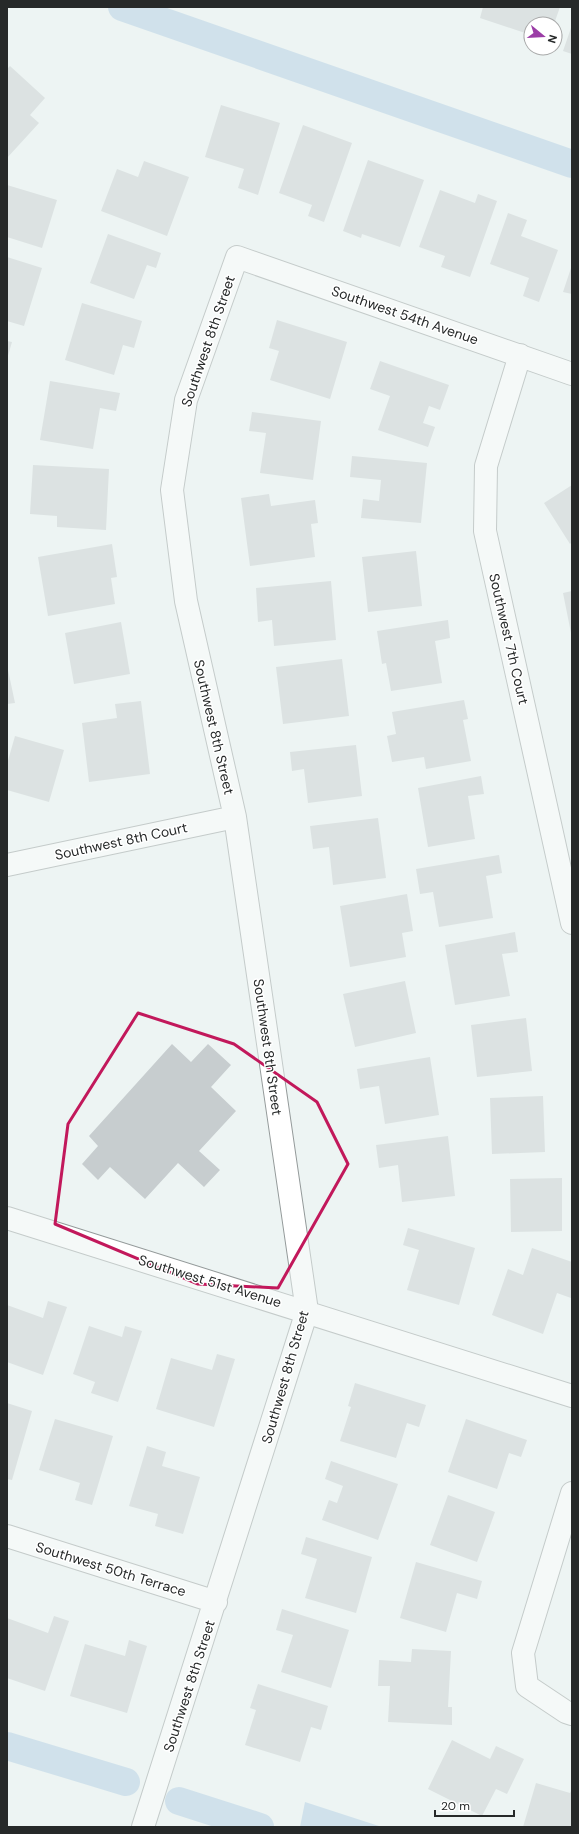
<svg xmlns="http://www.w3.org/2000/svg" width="579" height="1834" font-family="'DM Sans',sans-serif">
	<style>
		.water { fill: #aecbe3 }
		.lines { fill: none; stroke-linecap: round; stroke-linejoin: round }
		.canal { stroke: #aecbe3; stroke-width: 28 }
		.building { fill: #c7cdcf }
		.minor-casing { stroke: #949a9a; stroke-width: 24 }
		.minor { stroke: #fff; stroke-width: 22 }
		.marked { fill: none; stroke: #c2185b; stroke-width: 3; stroke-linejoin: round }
		.labels { text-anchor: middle; stroke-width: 3; stroke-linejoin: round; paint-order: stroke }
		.street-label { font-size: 14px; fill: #262929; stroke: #fff }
	</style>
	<rect width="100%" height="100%" fill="#edf4f3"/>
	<path class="water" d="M 305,1802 L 382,1827 L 300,1827 Z"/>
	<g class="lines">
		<path class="canal" d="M 122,7 L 572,164
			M 7,1746 L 126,1782
			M 179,1801 L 260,1827"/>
	</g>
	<path class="building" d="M 483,7 L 560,7 L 554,24 L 531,24 L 531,35 L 480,18 Z
		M 572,25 L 572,54 L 563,51 Z
		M 10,66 L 45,98 L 30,115 L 39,123 L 7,158 L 7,69 Z
		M 221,105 L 280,123 L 258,195 L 238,188 L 244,169 L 205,157 Z
		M 303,125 L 352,143 L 324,222 L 308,216 L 312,205 L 279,193 Z
		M 368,160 L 424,180 L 400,247 L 362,234 L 361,238 L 343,231 Z
		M 144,161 L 189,177 L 167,236 L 101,211 L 117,169 L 138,177 Z
		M 7,185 L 57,200 L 42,248 L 7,237 Z
		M 440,190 L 475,203 L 478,194 L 497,201 L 470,277 L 441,267 L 445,256 L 419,247 Z
		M 508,213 L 527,220 L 521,236 L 558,250 L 539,302 L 523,296 L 529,278 L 490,264 Z
		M 108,234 L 161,253 L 156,268 L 147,265 L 134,299 L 90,283 Z
		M 7,257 L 42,268 L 24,326 L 7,321 Z
		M 572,265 L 572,294 L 563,292 Z
		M 82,303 L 142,321 L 134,348 L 123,345 L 114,375 L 65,360 Z
		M 277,320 L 347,342 L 330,399 L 270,380 L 279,351 L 269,348 Z
		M 7,341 L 12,342 L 7,359 Z
		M 380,361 L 449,385 L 440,410 L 429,406 L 423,423 L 435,427 L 428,447 L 378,430 L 390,396 L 370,389 Z
		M 50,381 L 120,393 L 116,411 L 100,408 L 93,449 L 40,440 Z
		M 252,412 L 321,421 L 313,480 L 260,473 L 266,433 L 249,431 Z
		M 352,456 L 427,463 L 421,523 L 361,518 L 363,499 L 379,501 L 381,480 L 350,477 Z
		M 33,465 L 109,469 L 106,530 L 57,527 L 57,516 L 30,514 Z
		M 572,485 L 572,542 L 570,544 L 544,503 Z
		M 269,494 L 271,506 L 315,500 L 318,523 L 311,524 L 315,557 L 250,566 L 241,498 Z
		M 112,544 L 117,577 L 111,578 L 115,604 L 48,616 L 38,557 Z
		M 416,551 L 422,606 L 368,612 L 362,557 Z
		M 331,581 L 336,640 L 274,646 L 272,620 L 258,622 L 256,588 Z
		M 572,591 L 572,633 L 571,633 L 563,593 Z
		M 448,620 L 450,638 L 435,641 L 442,683 L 391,691 L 386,663 L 382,664 L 377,631 Z
		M 121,622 L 130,674 L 74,684 L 65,633 Z
		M 342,659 L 349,716 L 283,724 L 276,667 Z
		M 7,665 L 15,703 L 7,704 Z
		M 464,700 L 468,719 L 463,720 L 471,761 L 426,769 L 424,757 L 392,762 L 387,736 L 396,734 L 392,712 Z
		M 141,701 L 150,774 L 89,782 L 82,723 L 117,718 L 115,704 Z
		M 15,736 L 64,750 L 49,802 L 7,790 L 7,764 Z
		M 356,745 L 362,796 L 308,803 L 304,769 L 292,771 L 290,752 Z
		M 481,776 L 484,794 L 468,796 L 475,839 L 428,847 L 418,788 Z
		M 378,818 L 386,878 L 333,885 L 329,847 L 313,849 L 310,826 Z
		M 499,855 L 502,873 L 486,876 L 493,918 L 439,927 L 433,892 L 420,894 L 416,869 Z
		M 407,894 L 413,931 L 402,933 L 406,957 L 350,967 L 340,906 Z
		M 515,932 L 518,952 L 502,954 L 510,996 L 455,1005 L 445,945 Z
		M 405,981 L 416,1033 L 355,1047 L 343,994 Z
		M 526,1018 L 532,1071 L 477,1077 L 471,1025 Z
		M 172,1044 L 191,1062 L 208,1044 L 231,1065 L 211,1087 L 236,1111 L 199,1151 L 220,1170 L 204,1187 L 178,1163 L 145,1199 L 110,1167 L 98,1180 L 82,1164 L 98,1146 L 89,1136 Z
		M 430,1057 L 439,1115 L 385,1124 L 379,1086 L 360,1089 L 357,1069 Z
		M 543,1096 L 545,1152 L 492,1154 L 490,1098 Z
		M 448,1136 L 455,1196 L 402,1202 L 398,1165 L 379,1168 L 376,1145 Z
		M 562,1178 L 562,1231 L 511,1232 L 510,1179 Z
		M 408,1228 L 475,1248 L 459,1305 L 407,1290 L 419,1250 L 403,1245 Z
		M 532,1248 L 572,1262 L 571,1298 L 557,1293 L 543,1334 L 492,1315 L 508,1269 L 523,1275 Z
		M 48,1301 L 67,1307 L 43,1375 L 7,1362 L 7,1305 L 43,1318 Z
		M 89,1326 L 122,1337 L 125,1326 L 142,1331 L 118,1402 L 91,1393 L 95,1382 L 73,1374 Z
		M 217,1354 L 235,1359 L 214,1427 L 156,1409 L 171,1358 L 212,1370 Z
		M 355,1383 L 426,1405 L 419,1427 L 407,1423 L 396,1458 L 340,1441 L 351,1407 L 348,1406 Z
		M 7,1403 L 32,1411 L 12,1480 L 7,1479 Z
		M 55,1419 L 113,1436 L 92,1505 L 75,1500 L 80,1483 L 39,1470 Z
		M 466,1419 L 527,1440 L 521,1457 L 509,1453 L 497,1489 L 448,1472 Z
		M 147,1446 L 166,1452 L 162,1466 L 200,1477 L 183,1534 L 155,1526 L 158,1514 L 129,1506 Z
		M 331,1461 L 398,1484 L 378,1540 L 322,1520 L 329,1500 L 337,1503 L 343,1486 L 325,1479 Z
		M 448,1495 L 495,1512 L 477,1562 L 430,1545 Z
		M 306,1537 L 372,1557 L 356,1613 L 305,1598 L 317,1559 L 301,1554 Z
		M 416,1562 L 482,1581 L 477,1599 L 457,1593 L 446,1632 L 400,1618 Z
		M 282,1609 L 349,1630 L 331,1688 L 281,1672 L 293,1635 L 276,1630 Z
		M 54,1616 L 69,1621 L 45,1691 L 7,1678 L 7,1618 L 48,1633 Z
		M 129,1640 L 147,1646 L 127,1713 L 70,1696 L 85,1644 L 125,1656 Z
		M 412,1649 L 451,1651 L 448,1707 L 452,1707 L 452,1725 L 388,1722 L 390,1686 L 378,1686 L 379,1660 L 411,1662 Z
		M 258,1684 L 328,1706 L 321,1730 L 311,1727 L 300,1762 L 245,1745 L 256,1710 L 250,1708 Z
		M 452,1740 L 490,1759 L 496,1746 L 524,1759 L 507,1794 L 496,1789 L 482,1816 L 428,1789 Z
		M 536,1783 L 570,1793 L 572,1789 L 572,1827 L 523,1827 Z"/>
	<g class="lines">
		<defs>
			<path id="minor" d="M 520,355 L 486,466 L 485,531 L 572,923
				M 7,865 L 235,817
				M 7,1218 L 572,1396
				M 572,1493 L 523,1653 L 527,1686 L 566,1712 L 572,1714
				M 7,1536 L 216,1602
				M 143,1827 L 307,1311 L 235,817 L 186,601 L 172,490 L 186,400 L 237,257 L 572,374"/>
		</defs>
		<use href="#minor" class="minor-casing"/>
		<use href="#minor" class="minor"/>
	</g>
	<path d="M0 0H579V1834H0ZM 138,1013 L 234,1044 L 317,1102 L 348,1164 L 278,1288 L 198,1284 L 55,1224 L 68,1124 Z" fill="#edf4f3" fill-opacity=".55" fill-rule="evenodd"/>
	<path class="marked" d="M 138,1013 L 234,1044 L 317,1102 L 348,1164 L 278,1288 L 198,1284 L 55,1224 L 68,1124 Z"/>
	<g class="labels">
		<g class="street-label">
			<text transform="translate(405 315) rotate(19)" y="5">Southwest 54th Avenue</text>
			<text transform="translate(208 341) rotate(-71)" y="5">Southwest 8th Street</text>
			<text transform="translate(509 639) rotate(77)" y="5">Southwest 7th Court</text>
			<text transform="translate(214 727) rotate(77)" y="5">Southwest 8th Street</text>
			<text transform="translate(121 841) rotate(-12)" y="5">Southwest 8th Court</text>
			<text transform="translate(268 1047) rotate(82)" y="5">Southwest 8th Street</text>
			<text transform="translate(210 1281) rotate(17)" y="5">Southwest 51st Avenue</text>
			<text transform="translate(285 1377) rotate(-74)" y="5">Southwest 8th Street</text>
			<text transform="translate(111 1569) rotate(17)" y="5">Southwest 50th Terrace</text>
			<text transform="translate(189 1686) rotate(-72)" y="5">Southwest 8th Street</text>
		</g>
	</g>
	<rect width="579" height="1834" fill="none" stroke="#262929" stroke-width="16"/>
	<g transform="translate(543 36) rotate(108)"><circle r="19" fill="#ffffff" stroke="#a8a9a9"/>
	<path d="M0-3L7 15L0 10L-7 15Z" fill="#9b3da6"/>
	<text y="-6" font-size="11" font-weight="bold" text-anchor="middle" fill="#262929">N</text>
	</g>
	<path d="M435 1810v6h79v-6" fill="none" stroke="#262929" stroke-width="2"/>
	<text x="441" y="1810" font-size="12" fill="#262929" stroke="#ffffff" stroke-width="3" paint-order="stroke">20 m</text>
</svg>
